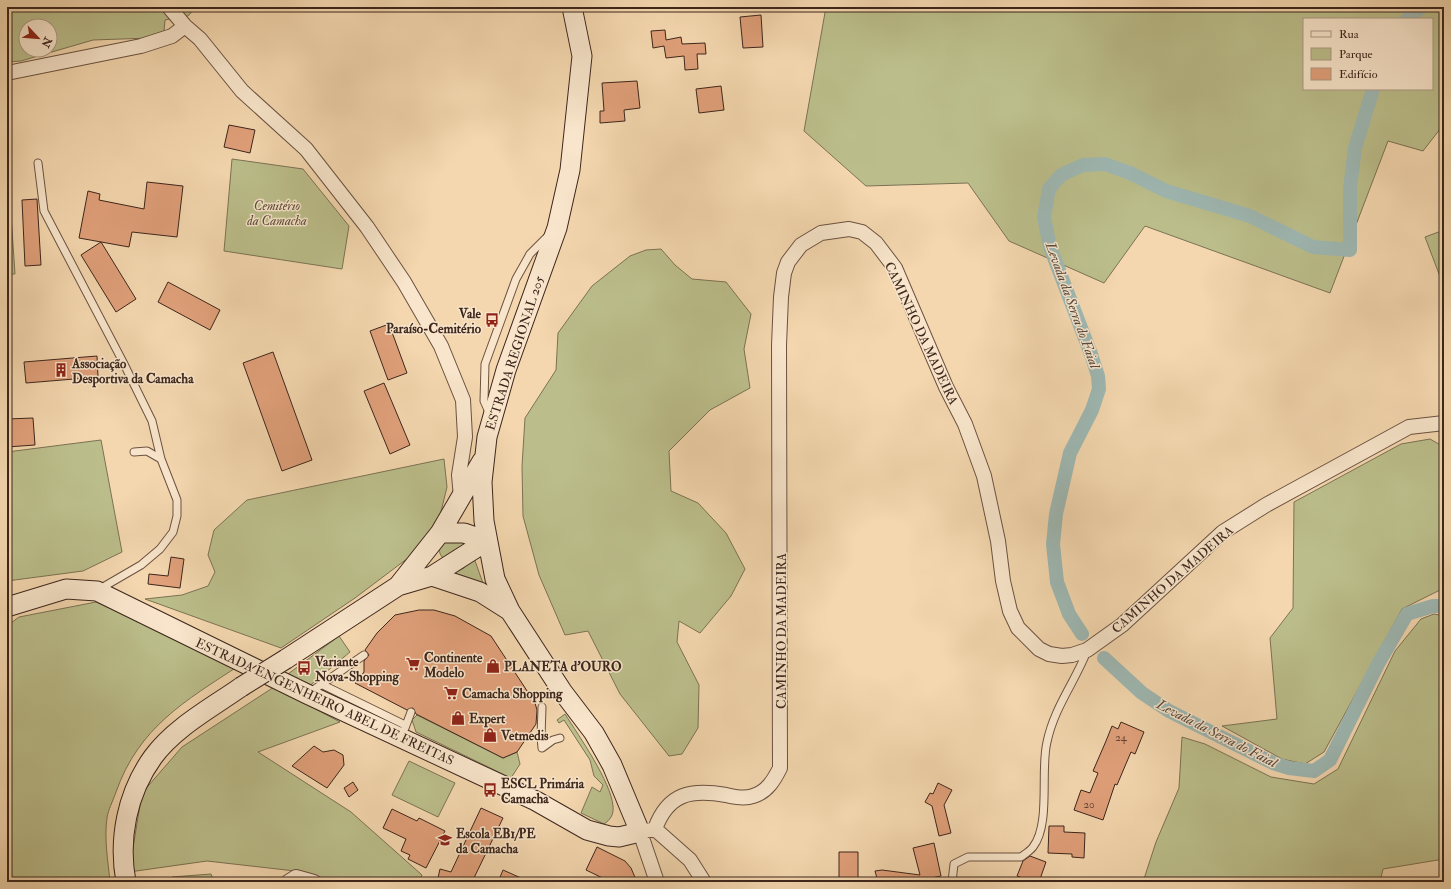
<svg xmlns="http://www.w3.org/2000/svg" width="1451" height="889" font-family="'IM FELL Double Pica',serif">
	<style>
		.green { fill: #bbbe8b; stroke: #7c7254; fill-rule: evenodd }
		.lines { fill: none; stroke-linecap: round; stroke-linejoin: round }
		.canal { stroke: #9eb8b3; stroke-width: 14 }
		.building { fill: #e0a07a; stroke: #3d261c }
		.service-casing { stroke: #6b5241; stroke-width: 9 }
		.minor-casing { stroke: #6b5241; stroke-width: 16 }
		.secondary-casing { stroke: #3d261c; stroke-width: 21 }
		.service { stroke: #f8e5cb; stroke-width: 7 }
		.minor { stroke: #f8e5cb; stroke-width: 14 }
		.secondary { stroke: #f8e5cb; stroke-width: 19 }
		.secondary-bridge-casing { stroke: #3d261c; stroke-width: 21; stroke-linecap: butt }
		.secondary-bridge { stroke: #f8e5cb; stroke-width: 19 }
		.labels { text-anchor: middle; stroke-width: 3; stroke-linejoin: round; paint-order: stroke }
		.number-label { font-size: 11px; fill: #664434 }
		.park-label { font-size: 13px; font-style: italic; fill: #5c4c38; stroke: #f8e5cb }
		.poi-label { font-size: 13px; font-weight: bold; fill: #3d261c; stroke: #f8e5cb; text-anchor: start }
		.street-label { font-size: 13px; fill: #3d261c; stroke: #f8e5cb }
		.water-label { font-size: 14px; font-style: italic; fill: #554a42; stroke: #f8e5cb }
	</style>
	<rect width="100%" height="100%" fill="#f4d7af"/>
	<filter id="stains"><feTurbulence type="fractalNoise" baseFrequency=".005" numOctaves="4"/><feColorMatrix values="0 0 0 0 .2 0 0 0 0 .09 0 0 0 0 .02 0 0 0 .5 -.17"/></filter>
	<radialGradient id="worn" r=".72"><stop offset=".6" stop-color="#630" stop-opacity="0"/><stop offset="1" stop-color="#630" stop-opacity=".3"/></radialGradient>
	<path class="green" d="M 7,7 L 196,7 L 188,16 L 165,20 L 164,31 L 150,38 L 93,40 L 21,61 L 7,62 ZM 26,26 L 50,26 L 50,50 L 26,50 Z
		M 826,7 L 1444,7 L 1444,124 L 1423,151 L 1388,141 L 1330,293 L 1145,226 L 1104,283 L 1009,241 L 968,183 L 866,186 L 804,131 ZM 1304,19 L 1432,19 L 1432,89 L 1304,89 Z
		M 7,156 L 15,274 L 7,274 Z
		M 232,159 L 303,169 L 349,226 L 342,269 L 224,251 Z
		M 1444,230 L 1444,287 L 1425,237 Z
		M 661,249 L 675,265 L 692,279 L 726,282 L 751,314 L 744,349 L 750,388 L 710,410 L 669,451 L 671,491 L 698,503 L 726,533 L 745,569 L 731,596 L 700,633 L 679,621 L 677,642 L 699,685 L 698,728 L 682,754 L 669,756 L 620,694 L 588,631 L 565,635 L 539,575 L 523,516 L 522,466 L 525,418 L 556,370 L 558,333 L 592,286 L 630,256 L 646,250 Z
		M 1430,439 L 1444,447 L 1444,572 L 1442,589 L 1402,609 L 1324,752 L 1305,764 L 1282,759 L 1222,726 L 1277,719 L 1270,638 L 1293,608 L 1294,502 L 1401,444 Z
		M 101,440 L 122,552 L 83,571 L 7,581 L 7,452 Z
		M 444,459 L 447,487 L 438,524 L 420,549 L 355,598 L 281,648 L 145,599 L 182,595 L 208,586 L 215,572 L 208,555 L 214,530 L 247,500 Z
		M 449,540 L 469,541 L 463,549 L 445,559 L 442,557 C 436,549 442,544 449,540 Z
		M 474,558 L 484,586 L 450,575 L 464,568 Z
		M 96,602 L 240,665 C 185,701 139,727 116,792 C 113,801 108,810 107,818 C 104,839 108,861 110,882 L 7,882 L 7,626 L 19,617 Z
		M 1434,614 L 1444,616 L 1444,859 L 1383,869 L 1380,882 L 1143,882 L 1156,842 L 1179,788 L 1182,737 L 1205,744 L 1271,777 L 1314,784 L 1338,769 L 1395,651 L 1421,619 Z
		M 339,636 L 350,652 L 307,688 L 284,677 Z
		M 274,687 L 340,722 L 258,752 L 351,812 L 422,875 L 419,882 L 339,882 L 295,871 L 207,861 L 129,872 L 142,793 L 182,747 Z
		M 565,714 C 579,736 611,782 613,806 C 614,815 610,820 604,824 L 581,813 L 592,787 L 600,792 L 603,785 L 594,776 L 590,760 L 564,720 L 559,723 L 557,720 Z
		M 417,715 L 503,758 L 517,752 L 520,764 L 511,778 L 416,732 L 412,720 Z
		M 409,761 L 455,783 L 438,817 L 392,795 Z
		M 211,874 L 214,882 L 173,882 L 172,877 Z"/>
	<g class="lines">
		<path class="canal" d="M 1407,19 L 1422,7
			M 1082,634 L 1069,614 L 1057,582 L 1053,544 L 1056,514 L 1070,453 L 1092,410 L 1099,389 L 1098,376 L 1091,354 L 1050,247 L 1044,217 L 1049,189 L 1061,175 L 1083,165 L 1105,164 L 1130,173 L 1166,191 L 1250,216 L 1313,247 L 1350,250 L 1350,188 L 1355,148 L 1373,89
			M 1104,658 L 1142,693 L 1169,711 L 1273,763 L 1289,768 L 1314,771 L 1330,760 L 1378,664 L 1407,614 L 1433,606 L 1444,606"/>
	</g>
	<path class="building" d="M 761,15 L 763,47 L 743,48 L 740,17 Z
		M 665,30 L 666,40 L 681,37 L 682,44 L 705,43 L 706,54 L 697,54 L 698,69 L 685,70 L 684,56 L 666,58 L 664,46 L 653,48 L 651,31 Z
		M 637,81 L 640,108 L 624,110 L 625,121 L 600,123 L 600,111 L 604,111 L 602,83 Z
		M 721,86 L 724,110 L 699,113 L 696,89 Z
		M 229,125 L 255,130 L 250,153 L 224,147 Z
		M 147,182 L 183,186 L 177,237 L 132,232 L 129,247 L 79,238 L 88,191 L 100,194 L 99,200 L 144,209 Z
		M 37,199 L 41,265 L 25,266 L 22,200 Z
		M 101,242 L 136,299 L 116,312 L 81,255 Z
		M 168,282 L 220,310 L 210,330 L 158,302 Z
		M 389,324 L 407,373 L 388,380 L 370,331 Z
		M 273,352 L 312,460 L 282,471 L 243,363 Z
		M 97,356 L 98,377 L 26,383 L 24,362 Z
		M 384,383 L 410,445 L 390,454 L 364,391 Z
		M 33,418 L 35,445 L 7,447 L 7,419 Z
		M 171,557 L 184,559 L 180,588 L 148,584 L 149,574 L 168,576 Z
		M 419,610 L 434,610 L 455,616 L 491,636 L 535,703 L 537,710 L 536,724 L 517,752 L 503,758 L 416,714 L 413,708 L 407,710 L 355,683 L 364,672 L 364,661 L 369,655 L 365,650 L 377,633 L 395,615 Z
		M 1121,722 L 1144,732 L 1135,754 L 1131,752 L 1117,785 L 1115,784 L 1103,820 L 1074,810 L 1081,790 L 1090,793 L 1098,773 L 1093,771 L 1106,741 L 1112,726 L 1118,729 Z
		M 314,746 L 323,752 L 334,750 L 343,755 L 344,765 L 327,788 L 292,766 Z
		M 353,782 L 358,790 L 349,797 L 344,788 Z
		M 938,783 L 952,790 L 944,805 L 951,833 L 939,836 L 932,806 L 925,802 L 930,793 L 933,794 Z
		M 481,808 L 503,818 L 472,882 L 437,882 L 440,869 L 451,872 Z
		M 392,809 L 417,821 L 419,818 L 445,831 L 426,868 L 408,859 L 410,855 L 401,851 L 406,839 L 383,828 Z
		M 1049,826 L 1064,826 L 1064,832 L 1085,833 L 1084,858 L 1072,857 L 1072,854 L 1048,853 Z
		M 934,843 L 941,876 L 926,879 L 926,882 L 878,882 L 875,871 L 882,870 L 920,875 L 913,848 Z
		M 597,847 L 625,861 L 631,868 L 637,882 L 611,882 L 586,870 Z
		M 839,852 L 858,852 L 858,878 L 839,878 Z
		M 1030,856 L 1046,862 L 1039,882 L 1033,882 L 1017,876 L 1023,861 Z
		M 503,870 L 530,882 L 498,882 Z"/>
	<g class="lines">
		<defs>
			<path id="service" d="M 38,163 L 44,211 L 123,362 L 152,421 L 161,459 L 177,500 L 177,516 L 173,532 L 160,549 L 141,565 L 98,590
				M 489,412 L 484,401 L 485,364 L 516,279 L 530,254 L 549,235
				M 134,452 L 147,451 L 161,459
				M 321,684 L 405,725
				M 309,693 L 364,655
				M 542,707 L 541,737 L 542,748 L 553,740 L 560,738
				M 405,728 L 411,712
				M 952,882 L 954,864 L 968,857 L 1021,857 C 1025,854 1030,851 1033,847 C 1051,824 1040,770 1047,742 C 1054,708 1075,682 1087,651"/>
			<path id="minor" d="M 169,7 L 185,26 L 200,39 L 242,91 L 306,149 L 367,227 L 404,282 L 441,346 L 463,400 L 465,437 L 459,475 L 461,497
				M 7,73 L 141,46 L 172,36 L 185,26
				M 655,829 C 668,793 691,789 726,795 C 734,797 745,799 753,796 C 767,792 774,780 780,768 L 779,345 L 781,297 L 784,273 L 788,262 L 801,245 L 821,233 L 849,229 L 862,232 L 876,243 L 895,268 L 946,387 L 965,424 L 984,476 L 998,541 L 1003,581 L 1010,611 L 1018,628 L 1039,649 L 1049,654 L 1062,656 L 1072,655 L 1087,650 L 1122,625 L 1223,532 L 1266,505 L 1409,427 L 1444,423
				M 288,882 L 296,877 L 314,882
				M 657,882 L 640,832 L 655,829 L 690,860 L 704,882"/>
			<path id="secondary" d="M 440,533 L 464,533 L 487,541
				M 432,576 L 480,592 L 510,611
				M 398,586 L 440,533 L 482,461
				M 7,607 L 66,589 L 97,591 L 307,694 L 536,801 L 587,830 L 609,836 L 619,837 L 640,832 L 612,765 L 594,733 L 562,691 L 510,611 L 495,579 L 484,521 L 482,482 L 487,437 L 506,370 L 557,228 L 570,170 L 582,56 L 572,7
				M 286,659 L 398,586 L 432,576 L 487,541
				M 126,882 C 118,839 127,793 153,757 C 174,728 211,708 241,687"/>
		</defs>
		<use href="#service" class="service-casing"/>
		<use href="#minor" class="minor-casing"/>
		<use href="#secondary" class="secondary-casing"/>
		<use href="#service" class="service"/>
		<use href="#minor" class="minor"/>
		<use href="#secondary" class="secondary"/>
		<defs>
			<path id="secondary-bridge" d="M 241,687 L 286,659"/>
		</defs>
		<use href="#secondary-bridge" class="secondary-bridge-casing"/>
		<use href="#secondary-bridge" class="secondary-bridge"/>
	</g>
	<defs>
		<symbol id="bus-bare" viewBox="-9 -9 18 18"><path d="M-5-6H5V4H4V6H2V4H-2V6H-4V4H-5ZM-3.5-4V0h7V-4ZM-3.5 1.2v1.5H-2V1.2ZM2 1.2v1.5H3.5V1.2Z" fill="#8f2418" stroke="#f8e5cb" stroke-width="2.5" paint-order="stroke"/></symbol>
		<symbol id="building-bare" viewBox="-9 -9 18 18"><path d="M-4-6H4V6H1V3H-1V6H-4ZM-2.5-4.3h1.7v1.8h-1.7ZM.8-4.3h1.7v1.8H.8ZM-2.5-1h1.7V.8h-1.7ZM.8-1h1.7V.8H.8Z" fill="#8f2418" stroke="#f8e5cb" stroke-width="2.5" paint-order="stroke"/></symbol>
		<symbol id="supermarket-bare" viewBox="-9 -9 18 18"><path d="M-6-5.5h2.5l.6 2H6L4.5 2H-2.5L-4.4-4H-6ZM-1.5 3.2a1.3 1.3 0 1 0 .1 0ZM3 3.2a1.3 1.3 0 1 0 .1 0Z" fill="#8f2418" stroke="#f8e5cb" stroke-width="2.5" paint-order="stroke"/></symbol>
		<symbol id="shop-bare" viewBox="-9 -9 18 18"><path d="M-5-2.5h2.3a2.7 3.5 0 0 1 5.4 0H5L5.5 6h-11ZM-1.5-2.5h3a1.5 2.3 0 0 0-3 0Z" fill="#8f2418" stroke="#f8e5cb" stroke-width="2.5" paint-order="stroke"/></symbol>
		<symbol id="school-bare" viewBox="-9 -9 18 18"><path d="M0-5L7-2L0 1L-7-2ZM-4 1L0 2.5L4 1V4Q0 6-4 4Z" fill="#8f2418" stroke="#f8e5cb" stroke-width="2.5" paint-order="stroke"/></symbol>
	</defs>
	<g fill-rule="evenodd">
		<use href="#bus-bare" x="482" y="310" width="20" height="20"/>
		<use href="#building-bare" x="51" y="360" width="20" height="20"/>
		<use href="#supermarket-bare" x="403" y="654" width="20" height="20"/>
		<use href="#shop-bare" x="483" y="656" width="20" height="20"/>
		<use href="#bus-bare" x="294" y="658" width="20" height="20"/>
		<use href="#supermarket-bare" x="441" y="683" width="20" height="20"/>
		<use href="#shop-bare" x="448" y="708" width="20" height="20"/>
		<use href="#shop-bare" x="480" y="725" width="20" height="20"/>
		<use href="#bus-bare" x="480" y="780" width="20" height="20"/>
		<use href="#school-bare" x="435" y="830" width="20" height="20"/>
	</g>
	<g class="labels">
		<g class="number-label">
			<text x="1121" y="741">24</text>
			<text x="1089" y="808">20</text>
		</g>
		<g class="park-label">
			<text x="277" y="210">Cemitério<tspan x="277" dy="15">da Camacha</tspan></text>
		</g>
		<g class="poi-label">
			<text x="481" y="318" text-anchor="end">Vale<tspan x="481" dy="15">Paraíso-Cemitério</tspan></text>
			<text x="72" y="368">Associação<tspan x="72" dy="15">Desportiva da Camacha</tspan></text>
			<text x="424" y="662">Continente<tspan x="424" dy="15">Modelo</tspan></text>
			<text x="315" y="666">Variante<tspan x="315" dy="15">Nova-Shopping</tspan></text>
			<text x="504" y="671">PLANETA d'OURO</text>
			<text x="462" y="698">Camacha Shopping</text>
			<text x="469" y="723">Expert</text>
			<text x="501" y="740">Vetmedis</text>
			<text x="501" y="788">ESCL Primária<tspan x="501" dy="15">Camacha</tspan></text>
			<text x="456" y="838">Escola EB1/PE<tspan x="456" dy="15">da Camacha</tspan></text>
		</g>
		<g class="street-label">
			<text transform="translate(922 333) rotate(65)" y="5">CAMINHO DA MADEIRA</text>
			<text transform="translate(514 353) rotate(-72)" y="5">ESTRADA REGIONAL 205</text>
			<text transform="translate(1172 579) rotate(-41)" y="5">CAMINHO DA MADEIRA</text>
			<text transform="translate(781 631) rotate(-90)" y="5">CAMINHO DA MADEIRA</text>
			<text transform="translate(325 701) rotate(25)" y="5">ESTRADA ENGENHEIRO ABEL DE FREITAS</text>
		</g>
		<g class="water-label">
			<text transform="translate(1073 305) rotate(70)" y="5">Levada da Serra do Faial</text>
			<text transform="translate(1217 733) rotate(27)" y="5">Levada da Serra do Faial</text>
		</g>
	</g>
	<rect width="1451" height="889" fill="none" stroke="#f4d7af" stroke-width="24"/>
	<rect x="8" y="8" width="1435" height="873" fill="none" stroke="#3d261c" stroke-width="2"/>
	<rect x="12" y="12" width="1427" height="865" fill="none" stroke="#3d261c"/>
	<rect x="1303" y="18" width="130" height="72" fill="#f8e5cb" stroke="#ad9985"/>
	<rect x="1311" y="31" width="20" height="6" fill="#f8e5cb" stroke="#ad9985"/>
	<text x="1339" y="38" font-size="12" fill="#3d261c">Rua</text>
	<rect x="1311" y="48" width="20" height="12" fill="#bbbe8b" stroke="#ad9985"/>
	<text x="1339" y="58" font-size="12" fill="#3d261c">Parque</text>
	<rect x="1311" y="68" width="20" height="12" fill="#e0a07a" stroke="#ad9985"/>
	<text x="1339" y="78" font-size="12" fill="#3d261c">Edifício</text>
	<g transform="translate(38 38) rotate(116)"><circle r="19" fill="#f8e5cb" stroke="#ad9985"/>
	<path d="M0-3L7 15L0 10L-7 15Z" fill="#8f2418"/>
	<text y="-6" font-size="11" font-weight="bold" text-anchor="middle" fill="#3d261c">N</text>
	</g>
	<rect width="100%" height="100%" filter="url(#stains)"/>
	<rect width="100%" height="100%" fill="url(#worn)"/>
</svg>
